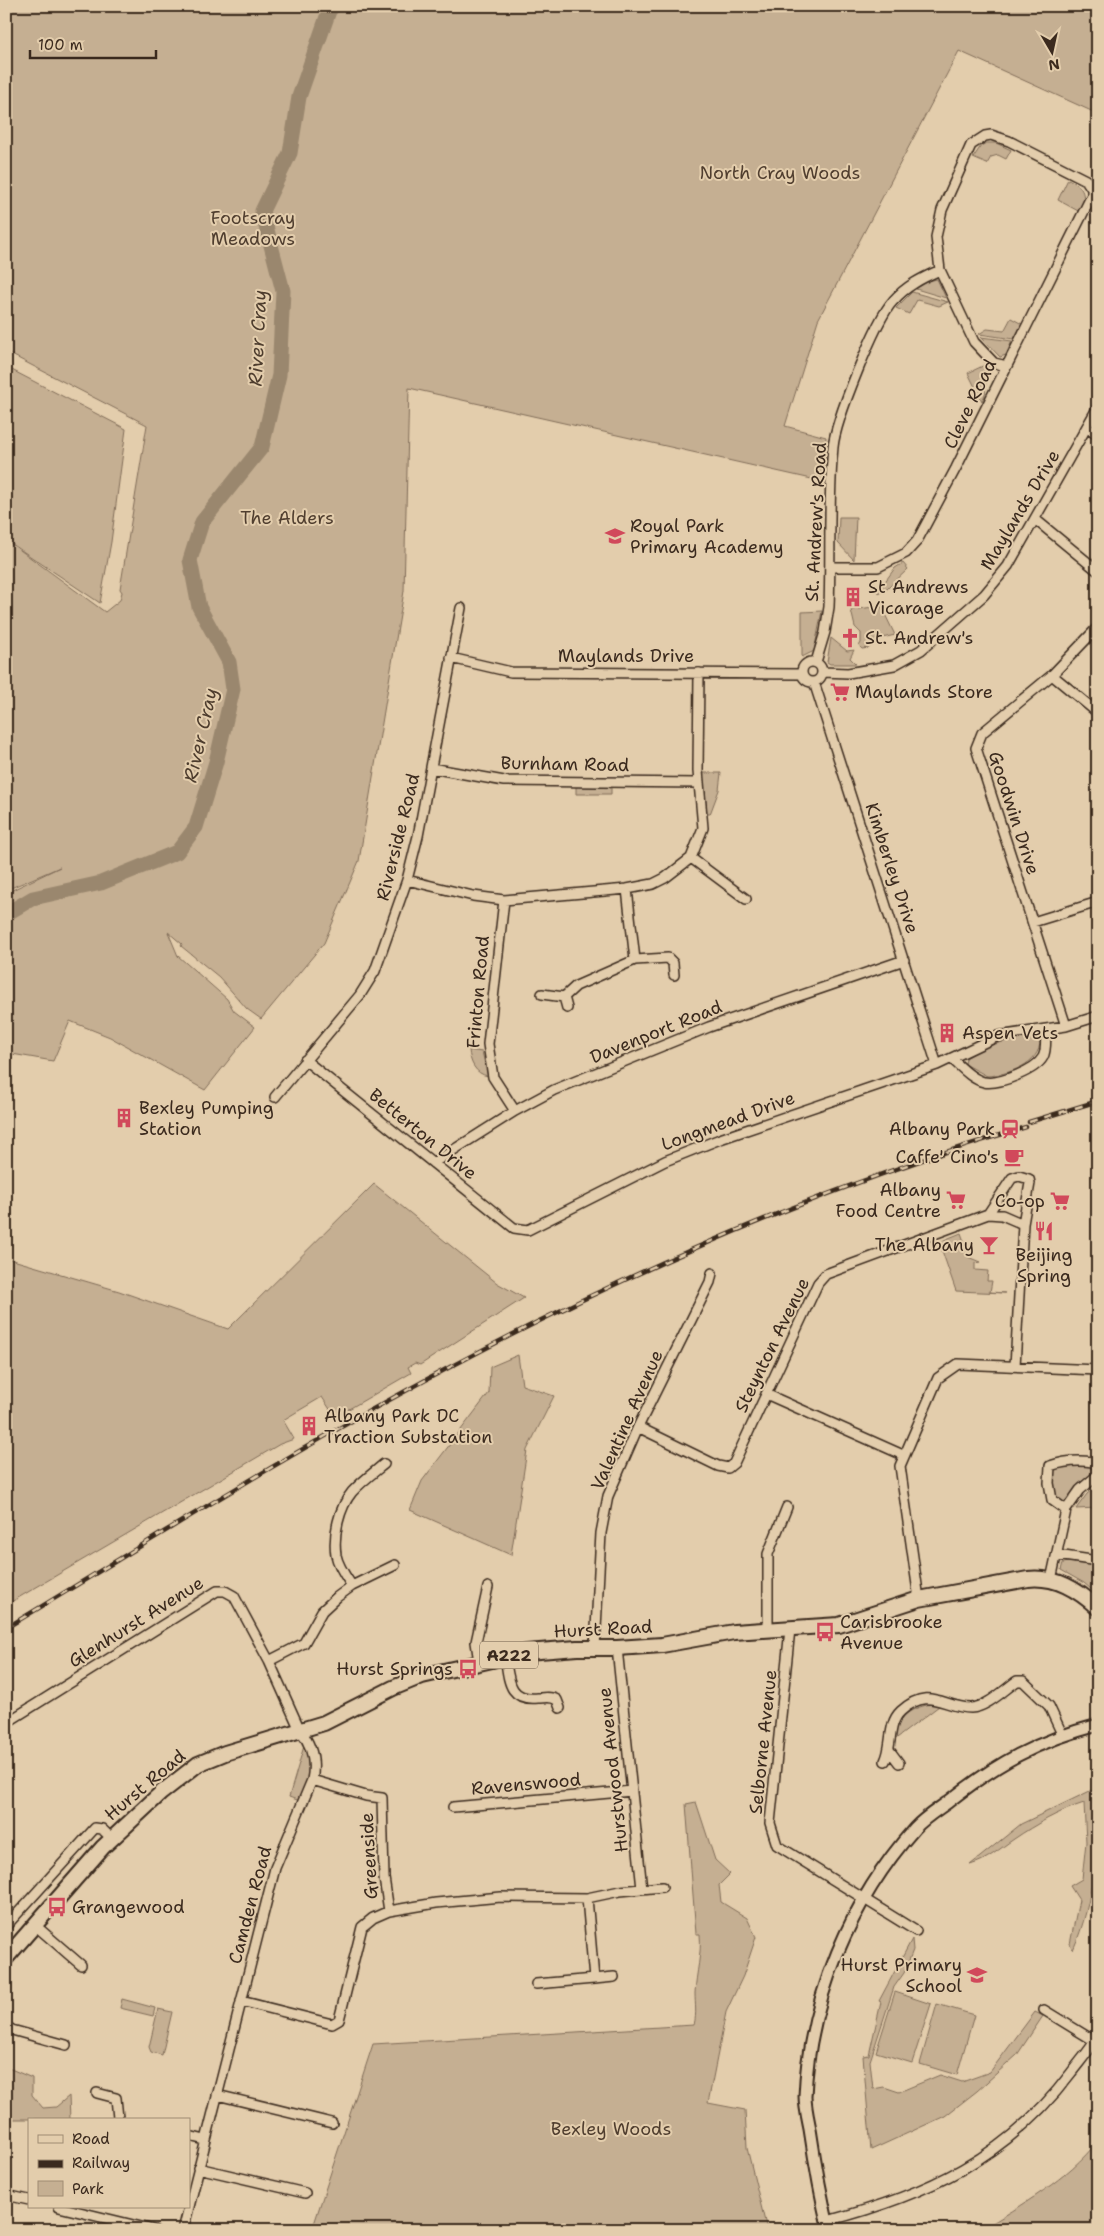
<svg xmlns="http://www.w3.org/2000/svg" width="1104" height="2236" font-family="'Shantell Sans',sans-serif">
	<style>
		.green { fill: #c5af92; stroke: #806c58 }
		.lines { fill: none; stroke-linecap: round; stroke-linejoin: round }
		.river { stroke: #9a876e; stroke-width: 15 }
		.minor-casing { stroke: #3b2a1e; stroke-width: 12 }
		.tertiary-casing { stroke: #3b2a1e; stroke-width: 15 }
		.primary-casing { stroke: #3b2a1e; stroke-width: 18 }
		.minor { stroke: #e3cdac; stroke-width: 9 }
		.tertiary { stroke: #e3cdac; stroke-width: 11 }
		.primary { stroke: #e3cdac; stroke-width: 14 }
		.rail-casing { stroke: #3b2a1e; stroke-width: 4.5 }
		.rail { stroke: #e3cdac; stroke-width: 2.5; stroke-dasharray: 8; stroke-linecap: butt }
		.labels { text-anchor: middle; stroke-width: 4; stroke-linejoin: round; paint-order: stroke }
		.shield { fill: #e3cdac; stroke: #6d5b49; stroke-width: 1 }
		.shield-label { font-size: 16px; font-weight: bold; fill: #3b2a1e }
		.park-label { font-size: 18px; fill: #503e2f; stroke: #e3cdac }
		.street-label { font-size: 18px; fill: #3b2a1e; stroke: #e3cdac }
		.poi-label { font-size: 18px; fill: #3b2a1e; stroke: #e3cdac; text-anchor: start }
		.water-label { font-size: 19px; font-style: italic; fill: #4e3d2e; stroke: #e3cdac }
	</style>
	<rect width="100%" height="100%" fill="#e3cdac"/>
	<filter id="ink" filterUnits="userSpaceOnUse"><feTurbulence type="fractalNoise" baseFrequency=".02" numOctaves="2"/><feDisplacementMap in="SourceGraphic" scale="10" xChannelSelector="R" yChannelSelector="G"/><feConvolveMatrix kernelMatrix="1 2 1 2 8 2 1 2 1" color-interpolation-filters="sRGB"/></filter>
	<g filter="url(#ink)">
		<path class="green" d="M 14,6 L 1098,6 L 1098,114 L 959,51 L 818,320 L 785,426 L 826,437 L 825,482 L 409,388 L 404,591 L 359,861 L 324,943 L 261,1019 L 247,1009 L 219,977 L 181,946 L 182,944 L 168,932 L 178,956 L 227,999 L 234,1011 L 255,1027 L 205,1090 L 110,1037 L 70,1021 L 53,1061 L 6,1053 L 6,893 L 60,867 L 6,890 L 6,367 L 126,429 L 111,542 L 100,603 L 9,542 L 105,612 L 120,600 L 122,592 L 120,589 L 147,425 L 6,352 L 6,33 Z
			M 986,143 L 996,143 L 1011,150 L 1006,159 L 998,155 L 991,157 L 987,164 L 973,158 L 981,146 Z
			M 1068,179 C 1084,187 1087,195 1080,212 L 1058,200 Z
			M 937,279 L 946,298 L 916,289 L 928,281 Z
			M 912,292 L 948,302 L 939,306 L 917,300 L 909,314 L 896,308 Z
			M 1011,318 L 1022,324 L 1014,339 L 979,334 L 987,329 L 1004,331 Z
			M 981,337 L 1012,341 L 1006,355 L 1000,357 Z
			M 987,364 L 985,395 L 982,401 L 968,373 Z
			M 839,517 L 856,517 L 854,560 L 838,543 Z
			M 903,563 L 908,569 L 887,589 L 879,593 L 878,591 L 895,568 Z
			M 881,606 L 895,635 L 874,640 L 869,648 L 862,649 L 859,646 L 861,643 L 861,633 L 855,627 L 851,610 Z
			M 822,611 L 814,651 L 802,657 L 802,612 Z
			M 831,638 L 847,651 L 854,650 L 850,658 L 856,664 L 830,664 L 827,662 Z
			M 703,773 L 721,773 L 719,790 L 710,814 L 707,814 Z
			M 576,786 L 611,786 L 611,794 L 576,794 Z
			M 1026,1036 L 1038,1037 L 1040,1040 C 1041,1064 1007,1075 987,1076 L 965,1064 L 966,1058 L 984,1047 Z
			M 469,1050 L 482,1052 L 488,1076 C 475,1074 470,1062 469,1050 Z
			M 374,1184 L 497,1283 L 524,1298 L 420,1365 L 415,1363 L 408,1367 L 411,1373 L 335,1417 L 322,1397 L 283,1420 L 294,1439 L 280,1444 L 6,1605 L 6,1258 L 119,1291 L 228,1329 Z
			M 961,1233 L 966,1247 L 972,1248 L 968,1257 L 980,1262 L 975,1263 L 975,1270 L 988,1271 L 987,1281 L 992,1281 L 990,1292 L 1005,1293 L 956,1291 L 939,1242 Z
			M 518,1355 L 522,1385 L 554,1396 L 527,1450 L 511,1555 L 410,1510 L 422,1481 L 489,1393 L 490,1367 Z
			M 1072,1464 L 1092,1466 L 1093,1473 L 1078,1484 L 1066,1501 L 1061,1502 L 1056,1500 L 1053,1472 L 1057,1468 Z
			M 1098,1485 L 1098,1508 L 1076,1509 L 1087,1494 Z
			M 1070,1562 L 1098,1566 L 1098,1595 L 1084,1583 L 1061,1570 L 1063,1563 Z
			M 931,1704 L 939,1706 L 893,1741 C 897,1717 908,1709 931,1704 Z
			M 304,1746 C 316,1762 308,1783 300,1801 L 289,1797 Z
			M 1092,1790 C 1100,1842 1094,1902 1073,1950 L 1070,1944 L 1079,1900 L 1070,1886 L 1082,1879 L 1086,1842 L 1084,1803 C 1059,1811 1036,1824 1014,1839 C 999,1849 988,1860 970,1865 L 1021,1824 Z
			M 696,1802 L 715,1860 L 730,1874 L 719,1885 L 721,1902 L 747,1918 L 756,1937 L 743,1976 L 726,2012 L 708,2103 L 745,2110 L 747,2148 L 767,2230 L 312,2230 L 373,2044 L 694,2025 C 697,2013 695,2005 695,1993 C 696,1973 702,1954 700,1934 L 696,1934 L 686,1804 Z
			M 912,1939 L 913,1950 L 904,1973 L 894,1987 L 870,2061 L 873,2089 L 884,2087 L 899,2092 L 940,2075 L 962,2082 L 990,2072 L 1035,2012 L 1043,2016 L 1017,2055 L 977,2091 L 945,2116 L 871,2150 L 863,2056 L 869,2055 L 881,2002 L 879,2001 Z
			M 895,1992 L 931,2004 L 912,2063 L 876,2052 Z
			M 122,1999 L 155,2008 L 153,2016 L 120,2008 Z
			M 937,2004 L 974,2015 L 957,2075 L 920,2064 Z
			M 158,2009 L 172,2012 L 162,2055 L 151,2052 L 149,2047 Z
			M 6,2067 L 32,2078 L 32,2095 L 43,2108 L 56,2107 L 69,2096 L 70,2119 L 13,2119 L 6,2131 Z
			M 1098,2141 L 1098,2230 L 981,2230 C 1022,2205 1068,2179 1098,2141 Z"/>
		<g class="lines">
			<path class="river" d="M 6,914 L 33,898 L 101,883 L 177,852 L 196,827 L 216,762 L 233,689 L 229,662 L 199,607 L 190,560 L 202,522 L 262,447 L 279,375 L 283,291 L 262,211 L 290,153 L 299,97 L 329,11 L 333,6"/>
			<defs>
				<path id="minor" d="M 1087,427 L 1098,436
					M 1036,520 L 1098,571
					M 830,567 L 878,567 L 906,553 L 917,541 L 956,468 L 1092,195 L 1092,189 L 1086,180 L 1009,141 L 991,135 L 985,136 L 971,145 L 942,210 L 936,237 L 940,270 L 974,342 L 994,363 L 1007,366
					M 451,658 L 511,672 L 802,674
					M802 672a10 10 0 1 1 20 0a10 10 0 1 1-20 0Z
					M 816,662 L 825,632 L 829,607 C 831,554 828,500 833,447 C 835,422 876,319 893,301 C 906,286 922,278 940,270
					M 823,672 L 848,673 L 894,665 L 921,650 L 984,595 L 1008,566 L 1098,407
					M 1052,675 L 1098,713
					M 814,682 L 937,1065
					M 431,768 L 504,781 L 699,783
					M 691,858 L 746,899
					M 407,880 L 473,896 L 504,900 L 627,889 L 653,884 L 665,878 L 691,858 L 703,828 L 698,771 L 699,673
					M 504,900 L 488,1044 L 493,1077 L 515,1111
					M 1033,922 L 1098,902
					M 635,960 L 668,958 L 673,963 L 674,975
					M 542,994 L 564,997 L 576,986 L 635,960 L 627,889
					M 564,997 L 567,1008
					M 1066,1026 L 976,748 L 982,733 L 1052,675 L 1098,627
					M 952,1059 C 962,1068 972,1079 984,1082 C 999,1085 1036,1070 1043,1057 C 1047,1050 1045,1038 1046,1030
					M 305,1060 L 514,1228 L 528,1230 L 665,1161 L 720,1139 L 937,1065 L 998,1036 L 1066,1026 L 1098,1016
					M 275,1097 L 360,995 L 375,971 L 407,880 L 418,836 L 461,608
					M 433,1163 L 515,1111 L 554,1090 L 709,1027 L 904,960
					M 988,1214 L 1012,1178 L 1019,1176 L 1029,1179 L 1030,1183 L 1023,1224
					M 766,1394 L 903,1455
					M 638,1427 L 718,1466 L 728,1468 L 734,1463 L 818,1283 L 826,1274 L 988,1214 L 1002,1215 L 1023,1224 L 1015,1366
					M 1066,1510 L 1080,1490 L 1098,1475
					M 1057,1555 L 1098,1561
					M 1051,1580 L 1066,1510 L 1052,1500 L 1049,1483 L 1050,1466 C 1064,1461 1078,1460 1093,1462 L 1098,1467
					M 352,1586 C 346,1577 338,1566 336,1555 C 333,1535 339,1508 352,1492 C 361,1482 373,1473 384,1464
					M 919,1599 L 900,1466 L 938,1378 L 958,1364 L 1098,1370
					M 790,1629 L 770,1823 L 777,1845 L 916,1931
					M 768,1630 L 768,1554 L 787,1507
					M 595,1648 L 601,1533 L 608,1496 L 638,1427 L 710,1282 L 712,1273
					M 617,1648 L 642,1889
					M 505,1656 C 509,1680 508,1701 538,1698 C 545,1698 551,1696 557,1700 L 560,1708
					M 269,1661 L 304,1643 L 322,1611 L 337,1597 L 352,1586 L 395,1565
					M 479,1662 L 476,1642 L 488,1587
					M 6,1723 L 217,1591 L 225,1591 L 234,1596 L 269,1661 L 300,1730 C 312,1745 316,1761 312,1780 L 275,1868 L 189,2207
					M 890,1751 L 899,1763
					M 885,1761 C 893,1745 887,1724 901,1711 C 929,1685 944,1708 971,1708 C 986,1708 1005,1689 1017,1681 L 1023,1681 L 1049,1706 L 1062,1734
					M 312,1780 L 366,1796 L 382,1798 L 384,1878 L 389,1911
					M 453,1807 L 632,1791
					M 6,1926 L 95,1828 L 102,1829 L 111,1838
					M 36,1926 L 81,1965
					M 594,1979 L 614,1977
					M 536,1984 L 594,1979 L 587,1898
					M 241,2001 L 332,2024 L 339,2020 L 362,1927 L 373,1918 L 389,1911 L 436,1903 L 501,1897 L 587,1898 L 620,1891 L 662,1887
					M 1044,2010 L 1098,2043
					M 6,2026 L 12,2030 L 66,2045
					M 97,2093 L 116,2098 L 118,2118
					M 217,2095 L 332,2123
					M 189,2136 L 205,2140
					M 198,2168 L 305,2193
					M 6,2195 L 29,2200
					M 59,2207 L 154,2230
					M 827,2221 C 927,2195 1008,2157 1071,2073 C 1080,2061 1091,2049 1098,2036
					M 183,2230 L 189,2207"/>
				<path id="tertiary" d="M 829,2230 C 821,2197 815,2163 810,2129 C 808,2119 805,2107 805,2096 C 809,1999 851,1900 915,1828 C 924,1818 937,1810 948,1802 C 997,1763 1037,1741 1098,1725"/>
				<path id="primary" d="M 6,1958 L 103,1847 L 161,1793 L 198,1764 L 225,1753 L 324,1723 L 393,1688 L 422,1676 L 527,1652 L 577,1648 L 617,1648 L 662,1645 L 734,1632 L 839,1625 L 919,1599 L 1028,1579 C 1056,1576 1078,1590 1098,1608"/>
			</defs>
			<use href="#minor" class="minor-casing"/>
			<use href="#tertiary" class="tertiary-casing"/>
			<use href="#primary" class="primary-casing"/>
			<use href="#minor" class="minor"/>
			<use href="#tertiary" class="tertiary"/>
			<use href="#primary" class="primary"/>
			<defs>
				<path id="rail" d="M 1029,1122 L 1098,1101
					M 6,1628 C 153,1539 299,1447 450,1367 C 634,1269 826,1186 1026,1127"/>
			</defs>
			<use href="#rail" class="rail-casing"/>
			<use href="#rail" class="rail"/>
		</g>
	</g>
	<defs>
		<symbol id="school-bare" viewBox="-9 -9 18 18"><path d="M0-5L7-2L0 1L-7-2ZM-4 1L0 2.5L4 1V4Q0 6-4 4Z" fill="#d1495b" stroke="#e3cdac" stroke-width="2.5" paint-order="stroke"/></symbol>
		<symbol id="building-bare" viewBox="-9 -9 18 18"><path d="M-4-6H4V6H1V3H-1V6H-4ZM-2.5-4.3h1.7v1.8h-1.7ZM.8-4.3h1.7v1.8H.8ZM-2.5-1h1.7V.8h-1.7ZM.8-1h1.7V.8H.8Z" fill="#d1495b" stroke="#e3cdac" stroke-width="2.5" paint-order="stroke"/></symbol>
		<symbol id="church-bare" viewBox="-9 -9 18 18"><path d="M-1.2-6h2.4v3.5h3.3v2.4h-3.3V6h-2.4V-.1h-3.3v-2.4h3.3Z" fill="#d1495b" stroke="#e3cdac" stroke-width="2.5" paint-order="stroke"/></symbol>
		<symbol id="supermarket-bare" viewBox="-9 -9 18 18"><path d="M-6-5.5h2.5l.6 2H6L4.5 2H-2.5L-4.4-4H-6ZM-1.5 3.2a1.3 1.3 0 1 0 .1 0ZM3 3.2a1.3 1.3 0 1 0 .1 0Z" fill="#d1495b" stroke="#e3cdac" stroke-width="2.5" paint-order="stroke"/></symbol>
		<symbol id="station-bare" viewBox="-9 -9 18 18"><path d="M-3-6H3Q5-6 5-4V2Q5 4 3 4L4.5 6H3L1.5 4h-3L-3 6H-4.5L-3 4Q-5 4-5 2V-4Q-5-6-3-6ZM-3.5-4v3h7v-3ZM-3.5 1v1.5H-2V1ZM2 1v1.5H3.5V1Z" fill="#d1495b" stroke="#e3cdac" stroke-width="2.5" paint-order="stroke"/></symbol>
		<symbol id="cafe-bare" viewBox="-9 -9 18 18"><path d="M-5.5-4.5H6V0H3Q3 3.5 0 3.5H-2.5Q-5.5 3.5-5.5 0ZM3-3.2v2h1.7v-2ZM-6 4.5H4V6H-6Z" fill="#d1495b" stroke="#e3cdac" stroke-width="2.5" paint-order="stroke"/></symbol>
		<symbol id="restaurant-bare" viewBox="-9 -9 18 18"><path d="M-5-6h1v4h1v-4h1v4h1v-4h1v5L-1.5 .5V6h-2V.5L-5-1ZM5-6V6H3V1.5H1.5Q1.5-4 5-6Z" fill="#d1495b" stroke="#e3cdac" stroke-width="2.5" paint-order="stroke"/></symbol>
		<symbol id="bar-bare" viewBox="-9 -9 18 18"><path d="M-6-5H6L.8 .8V4.5H3.5V6h-7V4.5H-.8V.8Z" fill="#d1495b" stroke="#e3cdac" stroke-width="2.5" paint-order="stroke"/></symbol>
		<symbol id="bus-bare" viewBox="-9 -9 18 18"><path d="M-5-6H5V4H4V6H2V4H-2V6H-4V4H-5ZM-3.5-4V0h7V-4ZM-3.5 1.2v1.5H-2V1.2ZM2 1.2v1.5H3.5V1.2Z" fill="#d1495b" stroke="#e3cdac" stroke-width="2.5" paint-order="stroke"/></symbol>
	</defs>
	<g fill-rule="evenodd">
		<use href="#school-bare" x="601" y="522" width="28" height="28"/>
		<use href="#building-bare" x="839" y="583" width="28" height="28"/>
		<use href="#church-bare" x="836" y="624" width="28" height="28"/>
		<use href="#supermarket-bare" x="826" y="678" width="28" height="28"/>
		<use href="#building-bare" x="933" y="1019" width="28" height="28"/>
		<use href="#building-bare" x="110" y="1104" width="28" height="28"/>
		<use href="#station-bare" x="996" y="1115" width="28" height="28"/>
		<use href="#cafe-bare" x="1000" y="1143" width="28" height="28"/>
		<use href="#supermarket-bare" x="942" y="1186" width="28" height="28"/>
		<use href="#supermarket-bare" x="1046" y="1187" width="28" height="28"/>
		<use href="#restaurant-bare" x="1030" y="1217" width="28" height="28"/>
		<use href="#bar-bare" x="975" y="1231" width="28" height="28"/>
		<use href="#building-bare" x="295" y="1412" width="28" height="28"/>
		<use href="#bus-bare" x="811" y="1618" width="28" height="28"/>
		<use href="#bus-bare" x="454" y="1655" width="28" height="28"/>
		<use href="#bus-bare" x="43" y="1893" width="28" height="28"/>
		<use href="#school-bare" x="963" y="1961" width="28" height="28"/>
	</g>
	<g class="labels">
		<rect class="shield" x="480" y="1641.5" width="58" height="27" rx="4"/>
		<g class="shield-label">
			<text x="509" y="1661">A222</text>
		</g>
		<g class="park-label">
			<text x="780" y="179">North Cray Woods</text>
			<text x="253" y="224">Footscray<tspan x="253" dy="21">Meadows</tspan></text>
			<text x="287" y="524">The Alders</text>
			<text x="611" y="2135">Bexley Woods</text>
		</g>
		<g class="street-label">
			<text transform="translate(970 404) rotate(-64)" y="6">Cleve Road</text>
			<text transform="translate(1020 510) rotate(-59)" y="6">Maylands Drive</text>
			<text transform="translate(816 522) rotate(-87)" y="6">St. Andrew's Road</text>
			<text x="626" y="662">Maylands Drive</text>
			<text transform="translate(565 764) rotate(1)" y="6">Burnham Road</text>
			<text transform="translate(1014 813) rotate(72)" y="6">Goodwin Drive</text>
			<text transform="translate(398 837) rotate(-76)" y="6">Riverside Road</text>
			<text transform="translate(892 868) rotate(72)" y="6">Kimberley Drive</text>
			<text transform="translate(478 992) rotate(-85)" y="6">Frinton Road</text>
			<text transform="translate(656 1032) rotate(-22)" y="6">Davenport Road</text>
			<text transform="translate(728 1121) rotate(-20)" y="6">Longmead Drive</text>
			<text transform="translate(423 1134) rotate(39)" y="6">Betterton Drive</text>
			<text transform="translate(772 1345) rotate(-64)" y="6">Steynton Avenue</text>
			<text transform="translate(627 1420) rotate(-66)" y="6">Valentine Avenue</text>
			<text transform="translate(136 1622) rotate(-32)" y="6">Glenhurst Avenue</text>
			<text transform="translate(603 1629) rotate(-3)" y="6">Hurst Road</text>
			<text transform="translate(763 1742) rotate(-84)" y="6">Selborne Avenue</text>
			<text transform="translate(613 1770) rotate(-96)" y="6">Hurstwood Avenue</text>
			<text transform="translate(526 1784) rotate(-5)" y="6">Ravenswood</text>
			<text transform="translate(145 1785) rotate(-40)" y="6">Hurst Road</text>
			<text transform="translate(369 1856) rotate(-93)" y="6">Greenside</text>
			<text transform="translate(250 1905) rotate(-75)" y="6">Camden Road</text>
		</g>
		<g class="poi-label">
			<text x="630" y="532">Royal Park<tspan x="630" dy="21">Primary Academy</tspan></text>
			<text x="868" y="593">St Andrews<tspan x="868" dy="21">Vicarage</tspan></text>
			<text x="865" y="644">St. Andrew's</text>
			<text x="855" y="698">Maylands Store</text>
			<text x="962" y="1039">Aspen Vets</text>
			<text x="139" y="1114">Bexley Pumping<tspan x="139" dy="21">Station</tspan></text>
			<text x="995" y="1135" text-anchor="end">Albany Park</text>
			<text x="999" y="1163" text-anchor="end">Caffe' Cino's</text>
			<text x="941" y="1196" text-anchor="end">Albany<tspan x="941" dy="21">Food Centre</tspan></text>
			<text x="1045" y="1207" text-anchor="end">Co-op</text>
			<text x="974" y="1251" text-anchor="end">The Albany</text>
			<text x="1044" y="1261" text-anchor="middle">Beijing<tspan x="1044" dy="21">Spring</tspan></text>
			<text x="324" y="1422">Albany Park DC<tspan x="324" dy="21">Traction Substation</tspan></text>
			<text x="840" y="1628">Carisbrooke<tspan x="840" dy="21">Avenue</tspan></text>
			<text x="453" y="1675" text-anchor="end">Hurst Springs</text>
			<text x="72" y="1913">Grangewood</text>
			<text x="962" y="1971" text-anchor="end">Hurst Primary<tspan x="962" dy="21">School</tspan></text>
		</g>
		<g class="water-label">
			<text transform="translate(257 338) rotate(-87)" y="7">River Cray</text>
			<text transform="translate(200 735) rotate(-77)" y="7">River Cray</text>
		</g>
	</g>
	<rect width="1104" height="2236" fill="none" stroke="#e3cdac" stroke-width="25"/>
	<rect x="12" y="12" width="1079" height="2211" fill="none" stroke="#3b2a1e" stroke-width="2" filter="url(#ink)"/>
	<rect x="28" y="2118" width="162" height="90" fill="#e3cdac" stroke="#a08c73"/>
	<rect x="38" y="2135" width="25" height="8" fill="#e3cdac" stroke="#a08c73"/>
	<text x="72" y="2144" font-size="15" fill="#3b2a1e">Road</text>
	<rect x="38" y="2160" width="25" height="8" fill="#3b2a1e" stroke="#a08c73"/>
	<text x="72" y="2168" font-size="15" fill="#3b2a1e">Railway</text>
	<rect x="38" y="2181" width="25" height="15" fill="#c5af92" stroke="#a08c73"/>
	<text x="72" y="2194" font-size="15" fill="#3b2a1e">Park</text>
	<g transform="translate(1052 52) rotate(171)" stroke="#e3cdac" stroke-width="4" paint-order="stroke">
	<path d="M0-4L9 19L0 12L-9 19Z" fill="#3b2a1e"/>
	<text y="-8" font-size="14" font-weight="bold" text-anchor="middle" fill="#3b2a1e">N</text>
	</g>
	<path d="M30 50v8h126v-8" fill="none" stroke="#3b2a1e" stroke-width="2.5"/>
	<text x="38" y="50" font-size="15" fill="#3b2a1e" stroke="#e3cdac" stroke-width="4" paint-order="stroke">100 m</text>
</svg>
